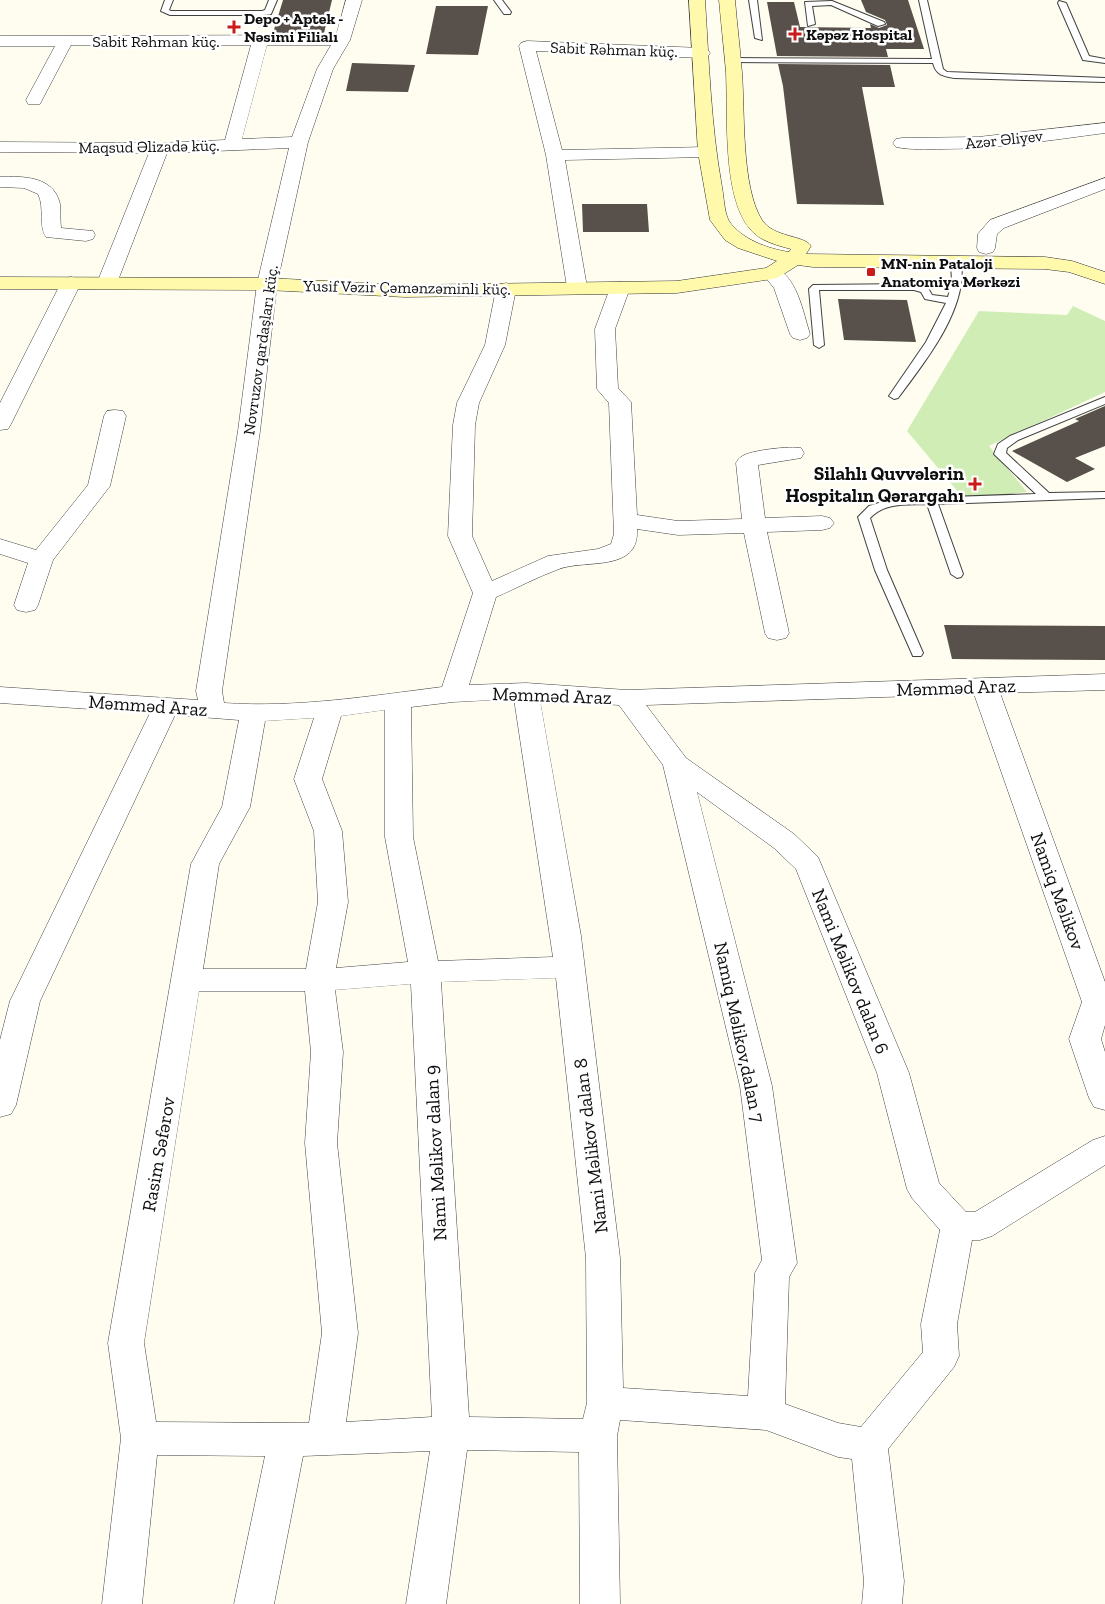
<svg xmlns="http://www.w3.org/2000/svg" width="1105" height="1604" font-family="'Zilla Slab',serif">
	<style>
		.green { fill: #cfedb5 }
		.building { fill: #58504a }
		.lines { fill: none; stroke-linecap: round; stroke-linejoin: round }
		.service-casing { stroke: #414141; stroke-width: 2 }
		.minor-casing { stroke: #414141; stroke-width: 1 }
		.secondary-casing { stroke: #303030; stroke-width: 1 }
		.service { fill: #fff; fill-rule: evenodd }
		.minor { fill: #fff; fill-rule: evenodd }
		.secondary { fill: #fffaab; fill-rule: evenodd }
		.poi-dot { fill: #ca1b1a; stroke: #fff; stroke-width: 2 }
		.labels { text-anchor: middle; stroke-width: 5; stroke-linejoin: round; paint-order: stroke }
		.far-poi-label { font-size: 16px; font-weight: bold; fill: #0e0e0e; stroke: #fff; text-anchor: start }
		.far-street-label { font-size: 16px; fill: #0e0e0e; stroke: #fff }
		.poi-label { font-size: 19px; font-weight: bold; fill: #0e0e0e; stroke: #fff; text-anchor: end }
		.street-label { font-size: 19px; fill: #0e0e0e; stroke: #fff }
	</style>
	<rect width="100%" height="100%" fill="#fffdf0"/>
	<path class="green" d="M 1073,306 L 1105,321 L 1105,392 L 989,446 L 1027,492 L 964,499 L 907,431 L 979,311 L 1067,315 Z"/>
	<path class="building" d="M 283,0 L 332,0 L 324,33 L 273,33 Z
		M 861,0 L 908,0 L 924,49 L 886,49 L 888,57 L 777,56 L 767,2 L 794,2 L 800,27 L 871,28 L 870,24 L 879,28 L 887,25 L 885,20 L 866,12 Z
		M 436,6 L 488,6 L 478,55 L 426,54 Z
		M 352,63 L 415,65 L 408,92 L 346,91 Z
		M 778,64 L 890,65 L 895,87 L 862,87 L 884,205 L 797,204 L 783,86 Z
		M 582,204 L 647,204 L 649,232 L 583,232 Z
		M 838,299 L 907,300 L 916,342 L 844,340 Z
		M 1105,406 L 1105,446 L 1075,458 L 1095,469 L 1067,482 L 1012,451 L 1079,421 L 1075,419 Z
		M 944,625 L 1105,626 L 1105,660 L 952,659 Z"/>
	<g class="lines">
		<defs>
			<path id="service" d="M 165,0 L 173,0 L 169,10 L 171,11 L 262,11 L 265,10 L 269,0 L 277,0 L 271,14 L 262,15 L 170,15 L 161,11 Z
				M 494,0 L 502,0 L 511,12 L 510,14 L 504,14 Z
				M 749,0 L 757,0 L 762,40 L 755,38 Z
				M 919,0 L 927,0 L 943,69 L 947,72 L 1105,78 L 1105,82 L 954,78 C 943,76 936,75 933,63 L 732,62 L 728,60 L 732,58 L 932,59 Z
				M 832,1 L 884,22 L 885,24 L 878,26 L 831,5 L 812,6 L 815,24 L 808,26 L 805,2 Z
				M 1059,1 L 1066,3 L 1089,56 L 1105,59 L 1105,63 L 1083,60 L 1058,3 Z
				M 956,260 L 961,263 C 968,309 924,363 898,398 L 894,399 L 889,396 L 926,342 L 946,303 L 925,299 L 921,292 L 914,290 L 819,290 L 824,345 L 819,348 L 814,345 L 809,289 L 813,285 L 914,284 L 928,288 L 932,295 L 948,297 L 952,281 L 951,263 Z
				M 1105,397 L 1105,404 L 1018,440 L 1007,448 L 1006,453 L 1049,493 L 1105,492 L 1105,498 L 938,504 L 963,574 L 961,577 L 957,578 L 951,574 L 927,504 C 907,505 885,502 870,518 L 887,570 L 923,653 L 921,656 L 913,656 L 875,570 L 858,517 L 869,506 L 892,499 L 1036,494 L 996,456 L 994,454 L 998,444 L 1010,436 Z"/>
			<path id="minor" d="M 346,0 L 362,0 L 350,40 L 333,69 L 308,142 L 277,284 L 260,431 L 222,691 L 224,703 C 297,708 370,696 442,687 L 473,593 L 448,536 L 453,425 L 457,403 L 485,345 L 496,289 L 499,285 L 506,283 L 513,285 L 516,289 L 505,345 L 479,403 L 475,425 L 472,536 L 492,581 L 548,556 L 598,549 L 611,544 L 614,534 L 609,403 L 597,389 L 595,329 L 610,288 L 613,284 L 620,282 L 627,284 L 630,288 L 615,329 L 618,388 L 631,402 L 637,515 L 678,521 L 742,519 L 736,463 C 737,461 739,458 741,457 C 749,450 791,446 801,448 L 804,453 L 801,458 L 758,465 L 765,518 L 822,516 L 830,518 L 834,523 L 830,528 L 822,530 L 767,532 L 789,633 L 786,638 L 777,640 L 768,638 L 765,633 L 744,533 L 678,535 L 637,529 C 640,573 585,559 559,569 C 537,577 517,588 496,597 L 469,685 L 526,683 L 627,690 L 1105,674 L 1105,690 L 1000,693 L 1105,982 L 1105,1025 L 1101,1039 L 1105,1052 L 1105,1110 L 1094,1107 L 1089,1098 L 1069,1039 L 1082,1002 L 974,694 L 646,705 L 686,758 L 794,834 L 818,857 L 909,1073 L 939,1183 L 966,1212 L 975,1212 L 1093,1140 L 1105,1136 L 1105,1165 L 992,1236 L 980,1240 L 972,1240 L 957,1324 L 959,1356 L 954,1367 L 888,1449 L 904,1581 L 902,1604 L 862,1604 L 864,1581 L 852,1459 L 838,1457 L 766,1430 L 620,1420 L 617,1436 L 620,1604 L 580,1604 L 579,1452 L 467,1450 L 446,1604 L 406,1604 L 430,1451 L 303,1456 L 274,1604 L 234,1604 L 265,1456 L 157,1455 L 142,1604 L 102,1604 L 121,1438 L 108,1343 L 191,864 L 222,807 L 239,720 L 175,715 L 40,1001 L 16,1105 L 11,1114 L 0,1117 L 0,1040 L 10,1001 L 150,713 L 0,703 L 0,687 L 198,700 L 196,691 L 238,431 L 257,284 L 289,148 L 167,153 L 117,283 L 114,287 L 107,289 L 100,287 L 97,283 L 149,153 L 0,152 L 0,142 L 160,143 L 225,140 L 251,45 L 71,45 L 42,100 L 40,104 L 28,104 L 26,100 L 55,46 L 0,46 L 0,36 L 336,35 ZM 267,45 L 331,45 L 317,69 L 292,137 L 242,139 ZM 514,699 L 553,957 L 438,961 L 413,837 L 411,707 L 453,702 ZM 540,700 L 619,705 L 663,765 L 740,1086 L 762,1260 L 755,1273 L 748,1396 L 623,1388 L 620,1258 L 581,936 ZM 385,710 L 385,837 L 408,962 L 336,968 L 348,902 L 342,831 L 322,779 L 341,716 ZM 314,718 L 294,779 L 314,831 L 318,902 L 306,969 L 203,969 L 219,864 L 250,807 L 265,721 ZM 697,792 L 774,848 L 796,869 L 877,1073 L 907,1189 L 912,1198 L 940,1230 L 921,1324 L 923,1352 L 861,1427 L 838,1423 L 785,1404 L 789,1277 L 797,1263 L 772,1086 ZM 556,978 L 586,1258 L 587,1403 L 583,1419 L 469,1417 L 441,982 ZM 411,984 L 432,1417 L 346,1422 L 358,1333 L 337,1143 L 343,1052 L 335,990 ZM 199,991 L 305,991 L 311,1052 L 305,1143 L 322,1333 L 309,1423 L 156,1422 L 144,1343 Z
				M 527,41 L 702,48 L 708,50 L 710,53 L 708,56 L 702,58 L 536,51 L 562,150 L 707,147 L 713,148 L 716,152 L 713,156 L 707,157 L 565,160 L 587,287 L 584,291 L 577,293 L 570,291 L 567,287 L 546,155 L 519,46 L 521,43 Z
				M 1105,123 L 1105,133 C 1051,140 996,149 942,149 C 927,149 910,150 896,147 L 893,143 L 896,139 L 902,138 L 978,137 Z
				M 0,177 C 23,176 54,176 60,204 C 61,212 60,220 61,228 L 93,231 L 95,235 L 93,239 L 86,241 L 46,237 C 38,225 45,208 38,194 L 24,188 L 0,187 Z
				M 1105,178 L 1105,189 L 1004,228 L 997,234 L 995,248 L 993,252 L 986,254 L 979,252 L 977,248 L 978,234 L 990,220 Z
				M 772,267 C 797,273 803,313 810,334 L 807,338 L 800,340 L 793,338 L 790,334 L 774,288 L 762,273 L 765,269 Z
				M 71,277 L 78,279 L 81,283 L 11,424 L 8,429 L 0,430 L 0,403 L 61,283 L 64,279 Z
				M 115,410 L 123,411 L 126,416 L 110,486 L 53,560 L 38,605 L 35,610 L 26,612 L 17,610 L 14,605 L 28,563 L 0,554 L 0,539 L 36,550 L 88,485 L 104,416 L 107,411 Z"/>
			<path id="secondary" d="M 689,0 L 705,0 C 709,62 711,126 722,187 C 724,197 724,212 729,221 C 741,239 768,249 789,252 L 791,249 C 776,245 760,241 750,229 C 722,196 728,115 726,72 C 724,48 721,24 719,0 L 735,0 C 737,24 740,48 742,73 C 745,112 741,187 762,220 C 774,238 804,235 811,246 L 806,254 L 1045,257 L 1072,261 L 1105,272 L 1105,284 L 1069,272 L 1045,269 L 813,267 L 798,265 L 779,277 L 772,279 L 677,293 L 405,297 L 267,290 L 0,289 L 0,277 L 267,278 L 405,285 L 677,281 L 766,268 L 777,261 L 738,248 L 725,240 L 710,220 L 698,152 Z"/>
		</defs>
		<use href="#service" class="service-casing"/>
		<use href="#minor" class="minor-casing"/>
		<use href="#secondary" class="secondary-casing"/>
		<use href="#service" class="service"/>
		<use href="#minor" class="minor"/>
		<use href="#secondary" class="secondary"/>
	</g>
	<g class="poi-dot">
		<path d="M231.5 19.5h5v5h5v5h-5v5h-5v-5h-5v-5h5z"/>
		<path d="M792.5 26.5h5v5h5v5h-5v5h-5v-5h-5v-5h5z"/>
		<rect x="866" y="267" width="10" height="10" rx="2.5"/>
		<path d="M972.5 476.5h5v5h5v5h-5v5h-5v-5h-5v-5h5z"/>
	</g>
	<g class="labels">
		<g class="far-poi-label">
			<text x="244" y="24">Depo + Aptek -<tspan x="244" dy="18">Nəsimi Filialı</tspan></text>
			<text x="806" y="40">Kəpəz Hospital</text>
			<text x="881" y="269">MN-nin Pataloji<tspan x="881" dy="18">Anatomiya Mərkəzi</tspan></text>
		</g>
		<g class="far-street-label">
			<text x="156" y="47">Sabit Rəhman küç.</text>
			<text transform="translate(614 49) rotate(2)" y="6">Sabit Rəhman küç.</text>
			<text transform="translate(1004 139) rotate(-6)" y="6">Azər Əliyev</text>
			<text transform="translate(149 146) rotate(-1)" y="6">Maqsud Əlizadə küç.</text>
			<text transform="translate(407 287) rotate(1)" y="6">Yusif Vəzir Çəmənzəminli küç.</text>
			<text transform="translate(260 350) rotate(-82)" y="6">Novruzov qardaşları küç.</text>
		</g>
		<g class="poi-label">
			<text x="964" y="480">Silahlı Quvvələrin<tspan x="964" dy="22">Hospitalın Qərargahı</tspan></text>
		</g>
		<g class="street-label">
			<text transform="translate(956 687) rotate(-2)" y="7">Məmməd Araz</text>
			<text transform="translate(552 695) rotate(2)" y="7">Məmməd Araz</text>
			<text transform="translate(148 705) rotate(4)" y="7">Məmməd Araz</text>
			<text transform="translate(1058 891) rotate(70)" y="7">Namiq Məlikov</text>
			<text transform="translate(851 971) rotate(68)" y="7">Nami Məlikov dalan 6</text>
			<text transform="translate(740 1032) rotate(78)" y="7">Namiq Məlikov,dalan 7</text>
			<text transform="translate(590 1146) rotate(-97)" y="7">Nami Məlikov dalan 8</text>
			<text transform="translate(435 1153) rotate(-93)" y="7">Nami Məlikov dalan 9</text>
			<text transform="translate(158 1154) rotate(-80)" y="7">Rasim Səfərov</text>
		</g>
	</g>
</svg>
